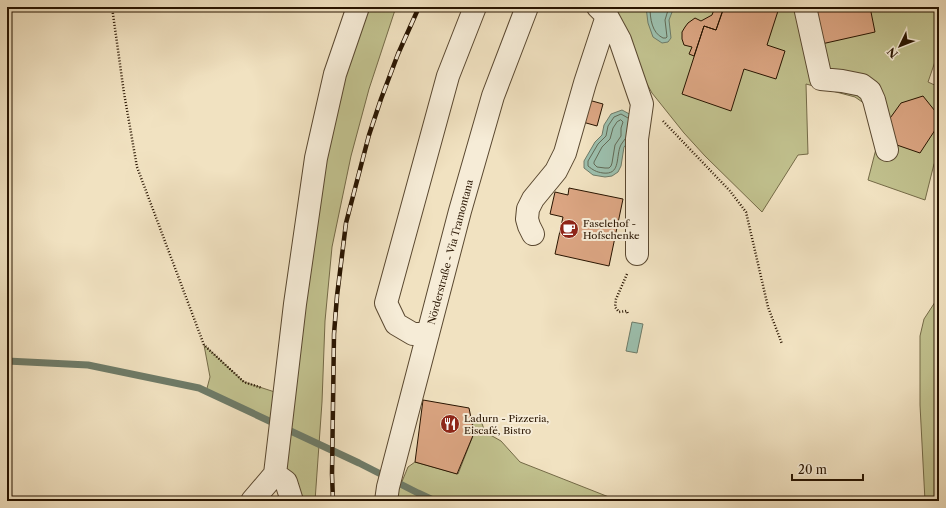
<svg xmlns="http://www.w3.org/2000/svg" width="946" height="508" font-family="'Libre Caslon Text',serif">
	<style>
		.green { fill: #c1c18e; stroke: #746a47 }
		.water { fill: #9cbfad; stroke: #6e7b68 }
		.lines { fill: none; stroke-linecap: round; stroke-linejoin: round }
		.shore { stroke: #626a56; stroke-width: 1 }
		.stream { stroke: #6e7b68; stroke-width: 7 }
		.building { fill: #dba582; stroke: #281400 }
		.minor-casing { stroke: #5a4830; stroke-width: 24 }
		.path { stroke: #281400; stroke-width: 2.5; stroke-dasharray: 1 2; stroke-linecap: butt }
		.minor { stroke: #f6ecd7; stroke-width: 22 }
		.rail-casing { stroke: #281400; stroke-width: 4.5 }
		.rail { stroke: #f6ecd7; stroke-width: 3; stroke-dasharray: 9; stroke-linecap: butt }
		.labels { text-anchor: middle; stroke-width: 4; stroke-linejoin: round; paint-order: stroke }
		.poi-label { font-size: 10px; fill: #281400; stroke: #f6ecd7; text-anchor: start }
		.street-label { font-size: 10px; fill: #281400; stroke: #f6ecd7 }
	</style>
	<rect width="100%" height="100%" fill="#f1e2c1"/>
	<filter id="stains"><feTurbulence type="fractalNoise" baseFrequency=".005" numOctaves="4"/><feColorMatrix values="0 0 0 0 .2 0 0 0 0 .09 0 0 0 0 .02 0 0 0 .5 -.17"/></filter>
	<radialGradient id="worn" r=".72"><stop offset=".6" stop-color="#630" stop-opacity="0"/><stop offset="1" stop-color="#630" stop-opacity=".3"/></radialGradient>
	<path class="green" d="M 358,7 L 396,7 L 369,89 L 351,156 L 332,247 L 325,321 L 322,402 L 315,501 L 292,501 L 278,428 L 206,392 L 210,377 L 204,345 L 244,382 L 284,395 L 295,304 Z
		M 613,7 L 939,7 L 939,50 L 928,82 L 939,87 L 939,157 L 934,164 L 925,200 L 868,180 L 877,145 L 868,106 L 855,97 L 806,84 L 808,154 L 798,155 L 762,212 L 705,156 L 684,133 L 652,93 L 637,66 Z
		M 939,296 L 939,501 L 925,501 L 920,405 L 920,336 L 924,319 Z
		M 480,418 L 485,432 L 501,441 L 520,462 L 619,501 L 396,501 L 396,496 L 408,467 L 415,462 L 458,474 L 474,433 L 472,420 Z"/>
	<path class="water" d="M 646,7 L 674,7 L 669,20 L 671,38 L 668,42 L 662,43 L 653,37 L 648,23 Z
		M 622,110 L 635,117 L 631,139 L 624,147 L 621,166 L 618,172 L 612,176 L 605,177 L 593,175 L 584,168 L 584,161 L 595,142 L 602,135 L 604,125 L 611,114 Z
		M 632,322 L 643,324 L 637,353 L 626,351 Z"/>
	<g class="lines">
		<path class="shore" d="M 650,7 C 650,19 652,33 663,38 L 666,38 L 667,37 L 665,20 L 669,7
			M 621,120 L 623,122 L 621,128 L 621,136 L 615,145 L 612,163 L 611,166 L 609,168 L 605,168 L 597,167 L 594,164 L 594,162 L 602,147 L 610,139 L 613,128 L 617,122 Z
			M 625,139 C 623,142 621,144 620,147 C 616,159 620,175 603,173 C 596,172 593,170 588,166 L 588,161 L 598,144 L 606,136 L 608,126 L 614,117 L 621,114 L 628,118"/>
		<path class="stream" d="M 7,361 L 88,365 L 199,388 L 359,463 L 418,493 L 435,501"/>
	</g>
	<path class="building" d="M 715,7 L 724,7 L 716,30 L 704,26 L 694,56 L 689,54 L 692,47 L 684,45 L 682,39 L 682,32 L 685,27 L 688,23 L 695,18 L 701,21 L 712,15 Z
		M 724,7 L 765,7 L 778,11 L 767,45 L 785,51 L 776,79 L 744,69 L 731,111 L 682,94 L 704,26 L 716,30 Z
		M 808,7 L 870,7 L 875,32 L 817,45 Z
		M 923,96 L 939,116 L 939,124 L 920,153 L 894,144 L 888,121 L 901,103 Z
		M 585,99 L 603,104 L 597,126 L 579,121 Z
		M 569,188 L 623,199 L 609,266 L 555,254 L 563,217 L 550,214 L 555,192 L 568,195 Z
		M 423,400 L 469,408 L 474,433 L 457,474 L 415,462 Z"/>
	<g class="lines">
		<defs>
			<path id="minor" d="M 598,7 L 607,16 L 620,40 L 642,104 L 637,139 L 637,254
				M 805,7 L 821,79 L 842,81 L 862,85 L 870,91 L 874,100 L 887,150
				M 533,234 L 529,226 L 527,219 L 528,209 L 533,199 L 556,171 L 565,153 L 585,83 L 607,16
				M 428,334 L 413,334 L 396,324 L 386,303 L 448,76 L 475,7
				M 275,474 L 286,482 L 292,501
				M 252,501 L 275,474 L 295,304 L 316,158 L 335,74 L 358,7
				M 386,501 L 388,487 L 460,211 L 493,96 L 527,7"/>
		</defs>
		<use href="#minor" class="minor-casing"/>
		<path class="path" d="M 112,7 L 124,93 L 137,167 L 204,345 L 244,382 L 262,388
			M 663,121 L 730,191 L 746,212 L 768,307 L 782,344
			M 627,274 L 616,299 L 615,307 L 619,312 L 627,311 L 628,315"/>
		<use href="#minor" class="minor"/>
		<defs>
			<path id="rail" d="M 333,501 L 332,474 L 334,334 L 337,296 L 346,223 L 369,135 L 381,99 L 398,54 L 419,7"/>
		</defs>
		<use href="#rail" class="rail-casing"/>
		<use href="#rail" class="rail"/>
	</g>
	<defs>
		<symbol id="cafe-disc" viewBox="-11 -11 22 22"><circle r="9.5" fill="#8f2418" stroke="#f6ecd7"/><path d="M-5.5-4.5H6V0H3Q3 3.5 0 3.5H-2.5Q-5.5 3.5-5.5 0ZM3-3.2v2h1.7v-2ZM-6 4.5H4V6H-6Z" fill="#fff"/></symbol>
		<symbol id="restaurant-disc" viewBox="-11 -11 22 22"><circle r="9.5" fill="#8f2418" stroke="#f6ecd7"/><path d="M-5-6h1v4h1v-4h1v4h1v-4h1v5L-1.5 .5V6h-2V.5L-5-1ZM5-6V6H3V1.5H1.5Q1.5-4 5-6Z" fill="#fff"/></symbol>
	</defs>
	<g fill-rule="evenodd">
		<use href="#cafe-disc" x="558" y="218" width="22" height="22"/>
		<use href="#restaurant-disc" x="439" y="413" width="22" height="22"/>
	</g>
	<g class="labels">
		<g class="poi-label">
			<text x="583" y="227">Faselehof -<tspan x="583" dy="12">Hofschenke</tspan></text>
			<text x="464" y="422">Ladurn - Pizzeria,<tspan x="464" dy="12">Eiscafé, Bistro</tspan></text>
		</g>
		<g class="street-label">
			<text transform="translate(450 252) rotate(-75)" y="4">Nörderstraße - Via Tramontana</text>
		</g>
	</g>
	<rect width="946" height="508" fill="none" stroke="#f1e2c1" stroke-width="24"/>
	<rect x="8" y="8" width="930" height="492" fill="none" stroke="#281400" stroke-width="2"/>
	<rect x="12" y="12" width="922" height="484" fill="none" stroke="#281400"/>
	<g transform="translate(900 46) rotate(227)" stroke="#f6ecd7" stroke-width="3" paint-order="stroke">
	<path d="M0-3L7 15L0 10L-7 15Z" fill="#281400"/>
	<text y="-6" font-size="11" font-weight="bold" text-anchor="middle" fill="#281400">N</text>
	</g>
	<path d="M792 474v6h71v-6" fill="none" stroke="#281400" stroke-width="2"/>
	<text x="798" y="474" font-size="12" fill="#281400" stroke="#f6ecd7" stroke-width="3" paint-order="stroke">20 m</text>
	<rect width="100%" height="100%" filter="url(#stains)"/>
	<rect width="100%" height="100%" fill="url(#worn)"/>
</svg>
